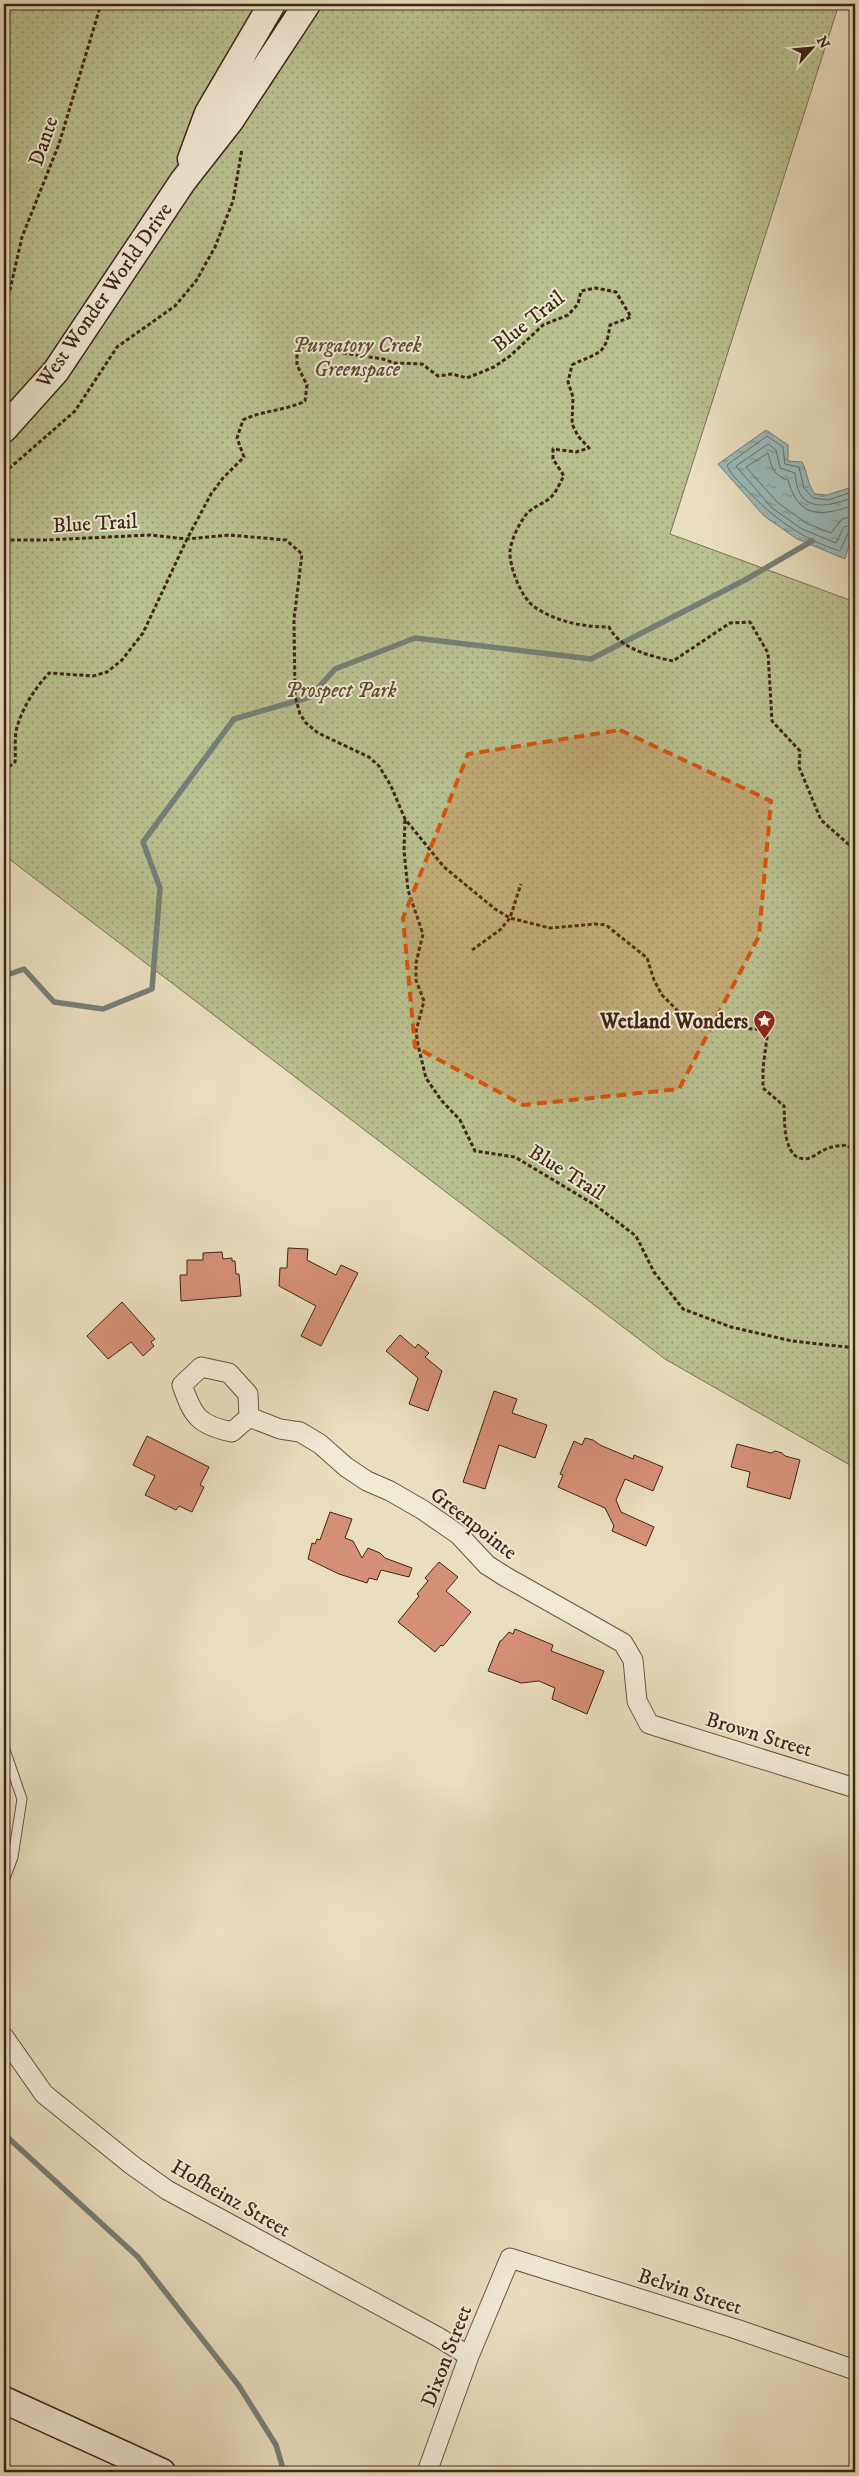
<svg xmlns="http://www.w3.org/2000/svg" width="859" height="2476" font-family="'IM FELL DW Pica',serif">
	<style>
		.park { fill: url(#park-dots); stroke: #7c7353 }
		.water { fill: url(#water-ripples); stroke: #757f79 }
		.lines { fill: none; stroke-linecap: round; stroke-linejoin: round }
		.shore { stroke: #6c7068; stroke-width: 1 }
		.stream { stroke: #757f79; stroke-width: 5.5 }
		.building { fill: #d58f77; stroke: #3e2617 }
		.lane-casing { stroke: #695441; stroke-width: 11 }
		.street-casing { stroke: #695441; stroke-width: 21 }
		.secondary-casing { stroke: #3e2617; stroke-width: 29 }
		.path { stroke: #3e2617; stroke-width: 3; stroke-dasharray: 4 2.5; stroke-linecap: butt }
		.lane { stroke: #f1ead5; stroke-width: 9 }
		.street { stroke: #f1ead5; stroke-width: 19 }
		.secondary { stroke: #f1ead5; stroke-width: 26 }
		.marked { fill: #d7540d; fill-opacity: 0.2; stroke: #d7540d; stroke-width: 4; stroke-dasharray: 10 6; stroke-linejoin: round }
		.labels { text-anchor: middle; stroke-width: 4; stroke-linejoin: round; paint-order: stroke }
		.street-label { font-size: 21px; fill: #3e2617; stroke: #f1ead5 }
		.park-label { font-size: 21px; font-style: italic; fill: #5d4c35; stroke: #f1ead5 }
		.poi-label { font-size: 21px; font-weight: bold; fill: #3e2617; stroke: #f1ead5; text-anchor: end }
	</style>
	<defs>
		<pattern id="park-dots" width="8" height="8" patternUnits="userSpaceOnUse" patternTransform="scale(1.25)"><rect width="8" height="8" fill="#b9c08f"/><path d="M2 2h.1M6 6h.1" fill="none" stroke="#989c74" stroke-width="1.8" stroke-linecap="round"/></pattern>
		<pattern id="water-ripples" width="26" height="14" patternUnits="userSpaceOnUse" patternTransform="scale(1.25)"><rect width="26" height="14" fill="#9ababa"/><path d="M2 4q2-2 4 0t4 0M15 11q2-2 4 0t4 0" fill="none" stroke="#7f9796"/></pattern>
	</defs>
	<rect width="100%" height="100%" fill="#e9debe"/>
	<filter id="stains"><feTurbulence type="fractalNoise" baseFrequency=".004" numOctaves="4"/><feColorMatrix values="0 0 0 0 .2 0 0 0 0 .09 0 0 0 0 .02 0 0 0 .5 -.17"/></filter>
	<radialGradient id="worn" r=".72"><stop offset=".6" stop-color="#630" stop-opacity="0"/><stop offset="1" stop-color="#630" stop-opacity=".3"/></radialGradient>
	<path class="park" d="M 4,4 L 839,4 L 670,534 L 855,602 L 855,1468 L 665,1359 L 4,855 Z"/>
	<path class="water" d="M 766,430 L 788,445 L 788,461 L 802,462 C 808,473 807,484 815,494 L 827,495 L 855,486 L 855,535 L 852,535 L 845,559 L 797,539 L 764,516 L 718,464 Z"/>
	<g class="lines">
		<path class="shore" d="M 855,491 L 828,500 L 813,498 L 804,488 L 799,467 L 785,464 L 783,447 L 767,436 L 727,465 C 730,474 739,482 746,489 C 773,518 802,539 840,551 L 848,533 L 855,530
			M 855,497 C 837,503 807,515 798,489 C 796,484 796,478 795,473 L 780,468 L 776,450 L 768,444 L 736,466 L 772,508 L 802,529 L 836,543 L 844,527 L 855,524
			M 855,505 C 822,516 799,520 788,480 C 773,475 772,468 768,453 L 746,467 L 777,502 L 806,523 L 831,533 L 842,519 L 855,516"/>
		<path class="stream" d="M 4,976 L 24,969 L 54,1002 L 103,1009 L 152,989 L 160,888 L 143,842 L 234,719 L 310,697 L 335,669 L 415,638 L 591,659 L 745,580 L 812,541
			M 4,2134 L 138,2257 L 239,2386 L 276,2445 L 284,2472"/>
	</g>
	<path class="building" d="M 288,1248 L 308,1249 L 307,1260 L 336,1275 L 341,1265 L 358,1273 L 321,1346 L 301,1336 L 316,1306 L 279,1286 L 280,1268 L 287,1268 Z
		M 222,1252 L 223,1259 L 232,1258 L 232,1261 L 235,1261 L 236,1274 L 239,1274 L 241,1296 L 181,1301 L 180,1275 L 187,1275 L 187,1260 L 203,1260 L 203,1253 Z
		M 122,1302 L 155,1339 L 151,1342 L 154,1346 L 143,1356 L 131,1342 L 108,1359 L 87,1336 Z
		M 400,1335 L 415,1348 L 418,1344 L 429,1353 L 425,1357 L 442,1371 L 428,1411 L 409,1404 L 418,1378 L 386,1351 Z
		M 494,1391 L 517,1399 L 512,1413 L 547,1425 L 535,1458 L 499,1445 L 485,1489 L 463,1482 Z
		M 147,1436 L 209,1467 L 200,1485 L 204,1487 L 192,1512 L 179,1506 L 176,1510 L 145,1495 L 155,1476 L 133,1465 Z
		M 585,1438 L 593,1440 L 600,1445 L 633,1459 L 634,1455 L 663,1467 L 653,1491 L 625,1479 L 616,1500 L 621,1512 L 654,1527 L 646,1546 L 612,1531 L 614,1526 L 605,1508 L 558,1487 L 563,1475 L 560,1474 L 574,1441 L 582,1445 Z
		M 737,1444 L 771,1453 L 775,1451 L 782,1453 L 785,1456 L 800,1460 L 790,1499 L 747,1487 L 750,1472 L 731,1467 Z
		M 330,1512 L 352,1519 L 345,1538 L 353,1541 L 362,1558 L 368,1548 L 380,1553 L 385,1558 L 412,1568 L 409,1577 L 381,1570 L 377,1580 L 369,1578 L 367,1583 L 339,1574 L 308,1559 L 312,1543 L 315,1544 L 317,1539 L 320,1540 Z
		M 439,1562 L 458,1577 L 446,1591 L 471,1612 L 443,1646 L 441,1645 L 435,1652 L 398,1622 L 419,1596 L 417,1594 L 428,1581 L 425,1578 Z
		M 515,1629 L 553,1645 L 551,1651 L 604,1671 L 587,1714 L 552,1699 L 555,1688 L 539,1681 L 521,1683 L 488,1671 L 500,1641 L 501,1641 L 509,1632 L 513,1634 Z"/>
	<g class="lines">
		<defs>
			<path id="lane" d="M 4,1747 L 22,1799 L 13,1857 L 4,1881"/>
			<path id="street" d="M 249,1417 L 232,1432 C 198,1425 193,1416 182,1385 L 201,1367 L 229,1373 L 248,1394 L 249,1417 L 280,1429 L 300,1432 L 320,1444 L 346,1467 L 367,1481 L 390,1491 L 423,1510 L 459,1535 L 487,1565 L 506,1577 L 623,1643 L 633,1660 L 637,1701 L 649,1724 L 855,1788
				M 4,2037 L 44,2094 L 132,2165 L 167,2190 L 438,2337 L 469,2356
				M 427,2472 L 469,2356 L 510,2258 L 736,2329 L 855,2370"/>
			<path id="secondary" d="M 191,159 L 208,113 L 272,4
				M 4,429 L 56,371 L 183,181 L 230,121 L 307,4
				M 4,2400 L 162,2472"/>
		</defs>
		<use href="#lane" class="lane-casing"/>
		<use href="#street" class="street-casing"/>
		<use href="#secondary" class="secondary-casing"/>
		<path class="path" d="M 4,316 L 22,237 L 59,144 L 101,4
			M 4,473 L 75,411 L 117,347 L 175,306 L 196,281 L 215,247 L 233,201 L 242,149
			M 4,540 L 46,540 L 150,535 L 187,539 L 229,535 L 286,540 L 302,554 L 294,619 L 295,696 L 300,714 L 306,723 L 318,733 L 369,757 L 379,766 L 391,786 L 405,819 L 444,867 L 495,909 L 510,918 L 550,928 L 595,924 L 606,925 L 647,958 L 654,980 L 662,995 L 681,1014 L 694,1021 L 712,1026 L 768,1030 L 763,1068 L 763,1088 L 784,1106 C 785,1120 782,1165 810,1158 C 815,1156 819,1152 824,1150 C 831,1146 839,1146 847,1145 L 855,1152
			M 4,771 L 15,762 C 16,751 14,737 17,727 C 23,707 35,688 49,673 L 93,676 L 107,672 L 122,660 L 143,633 L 187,539 L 211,494 L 223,478 L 244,457 L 237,438 L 243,420 C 263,410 285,411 305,401 L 307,385 L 297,365 L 297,351 L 308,343 L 317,343 L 329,351 L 383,359 L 394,363 L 422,364 L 438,376 L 452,374 L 467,378 L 494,367 L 510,356 L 543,325 L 568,315 L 578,304 L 581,291 L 596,288 L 616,292 L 631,317 L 610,325 C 606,357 597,352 572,365 L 568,382 L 573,397 L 572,424 L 578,436 L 589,448 L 576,452 L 553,449 L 553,459 L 564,476 C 560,482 557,491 552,496 C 545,504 532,506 525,516 C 519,524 511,540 510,551 C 509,567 522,600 536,608 C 558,622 583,627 609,627 C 620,649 650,656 673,661 L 730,623 L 750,622 L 768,653 L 772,721 L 800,751 L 799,767 L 821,820 L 855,850
			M 405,820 L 404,851 L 408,890 L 423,934 L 416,963 L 416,980 L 424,1001 L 416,1031 L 418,1045 L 426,1078 L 441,1100 L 460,1120 L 475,1151 L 515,1157 L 595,1205 L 636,1236 L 654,1272 L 683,1309 L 731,1327 L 792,1341 L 855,1348
			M 472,950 L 500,930 L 510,918 L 521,884"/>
		<use href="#lane" class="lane"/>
		<use href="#street" class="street"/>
		<use href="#secondary" class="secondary"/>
	</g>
	<path class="marked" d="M 620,730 L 771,801 L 759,936 L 679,1089 L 523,1105 L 415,1047 L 403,918 L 468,754 Z"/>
	<defs>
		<symbol id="sight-pin" viewBox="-11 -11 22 30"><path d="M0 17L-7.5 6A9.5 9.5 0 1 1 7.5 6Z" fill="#8f2418" stroke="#f1ead5"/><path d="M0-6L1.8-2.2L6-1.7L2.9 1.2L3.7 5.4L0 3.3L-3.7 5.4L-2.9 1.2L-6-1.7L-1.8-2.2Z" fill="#fff"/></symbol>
	</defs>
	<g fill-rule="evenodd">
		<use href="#sight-pin" x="752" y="1008" width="25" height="34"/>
	</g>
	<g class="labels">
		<g class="street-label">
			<text transform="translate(43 141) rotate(-71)" y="7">Dante</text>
			<text transform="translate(104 295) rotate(-55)" y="7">West Wonder World Drive</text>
			<text transform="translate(528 321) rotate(-38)" y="7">Blue Trail</text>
			<text transform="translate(95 523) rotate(-3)" y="7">Blue Trail</text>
			<text transform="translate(567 1172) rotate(32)" y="7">Blue Trail</text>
			<text transform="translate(474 1523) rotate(38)" y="7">Greenpointe</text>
			<text transform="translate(759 1734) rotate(17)" y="7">Brown Street</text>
			<text transform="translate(231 2198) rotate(30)" y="7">Hofheinz Street</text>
			<text transform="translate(690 2291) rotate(18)" y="7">Belvin Street</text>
			<text transform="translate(446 2356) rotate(-69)" y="7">Dixon Street</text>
		</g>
		<g class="park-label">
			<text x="357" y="352">Purgatory Creek<tspan x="357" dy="24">Greenspace</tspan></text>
			<text x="341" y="697">Prospect Park</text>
		</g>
		<g class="poi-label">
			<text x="748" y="1028">Wetland Wonders</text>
		</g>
	</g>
	<rect width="859" height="2476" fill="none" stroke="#e9debe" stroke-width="20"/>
	<rect x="5" y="5" width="849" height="2466" fill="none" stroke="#3e2617" stroke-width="2.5"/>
	<rect x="10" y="10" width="839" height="2456" fill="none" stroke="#3e2617"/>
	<g transform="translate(812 48) rotate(63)" stroke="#f1ead5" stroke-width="4" paint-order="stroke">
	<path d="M0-4L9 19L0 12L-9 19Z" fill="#3e2617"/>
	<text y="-8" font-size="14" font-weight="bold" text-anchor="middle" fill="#3e2617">N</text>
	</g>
	<rect width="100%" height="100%" filter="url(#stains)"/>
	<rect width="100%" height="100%" fill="url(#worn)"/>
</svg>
